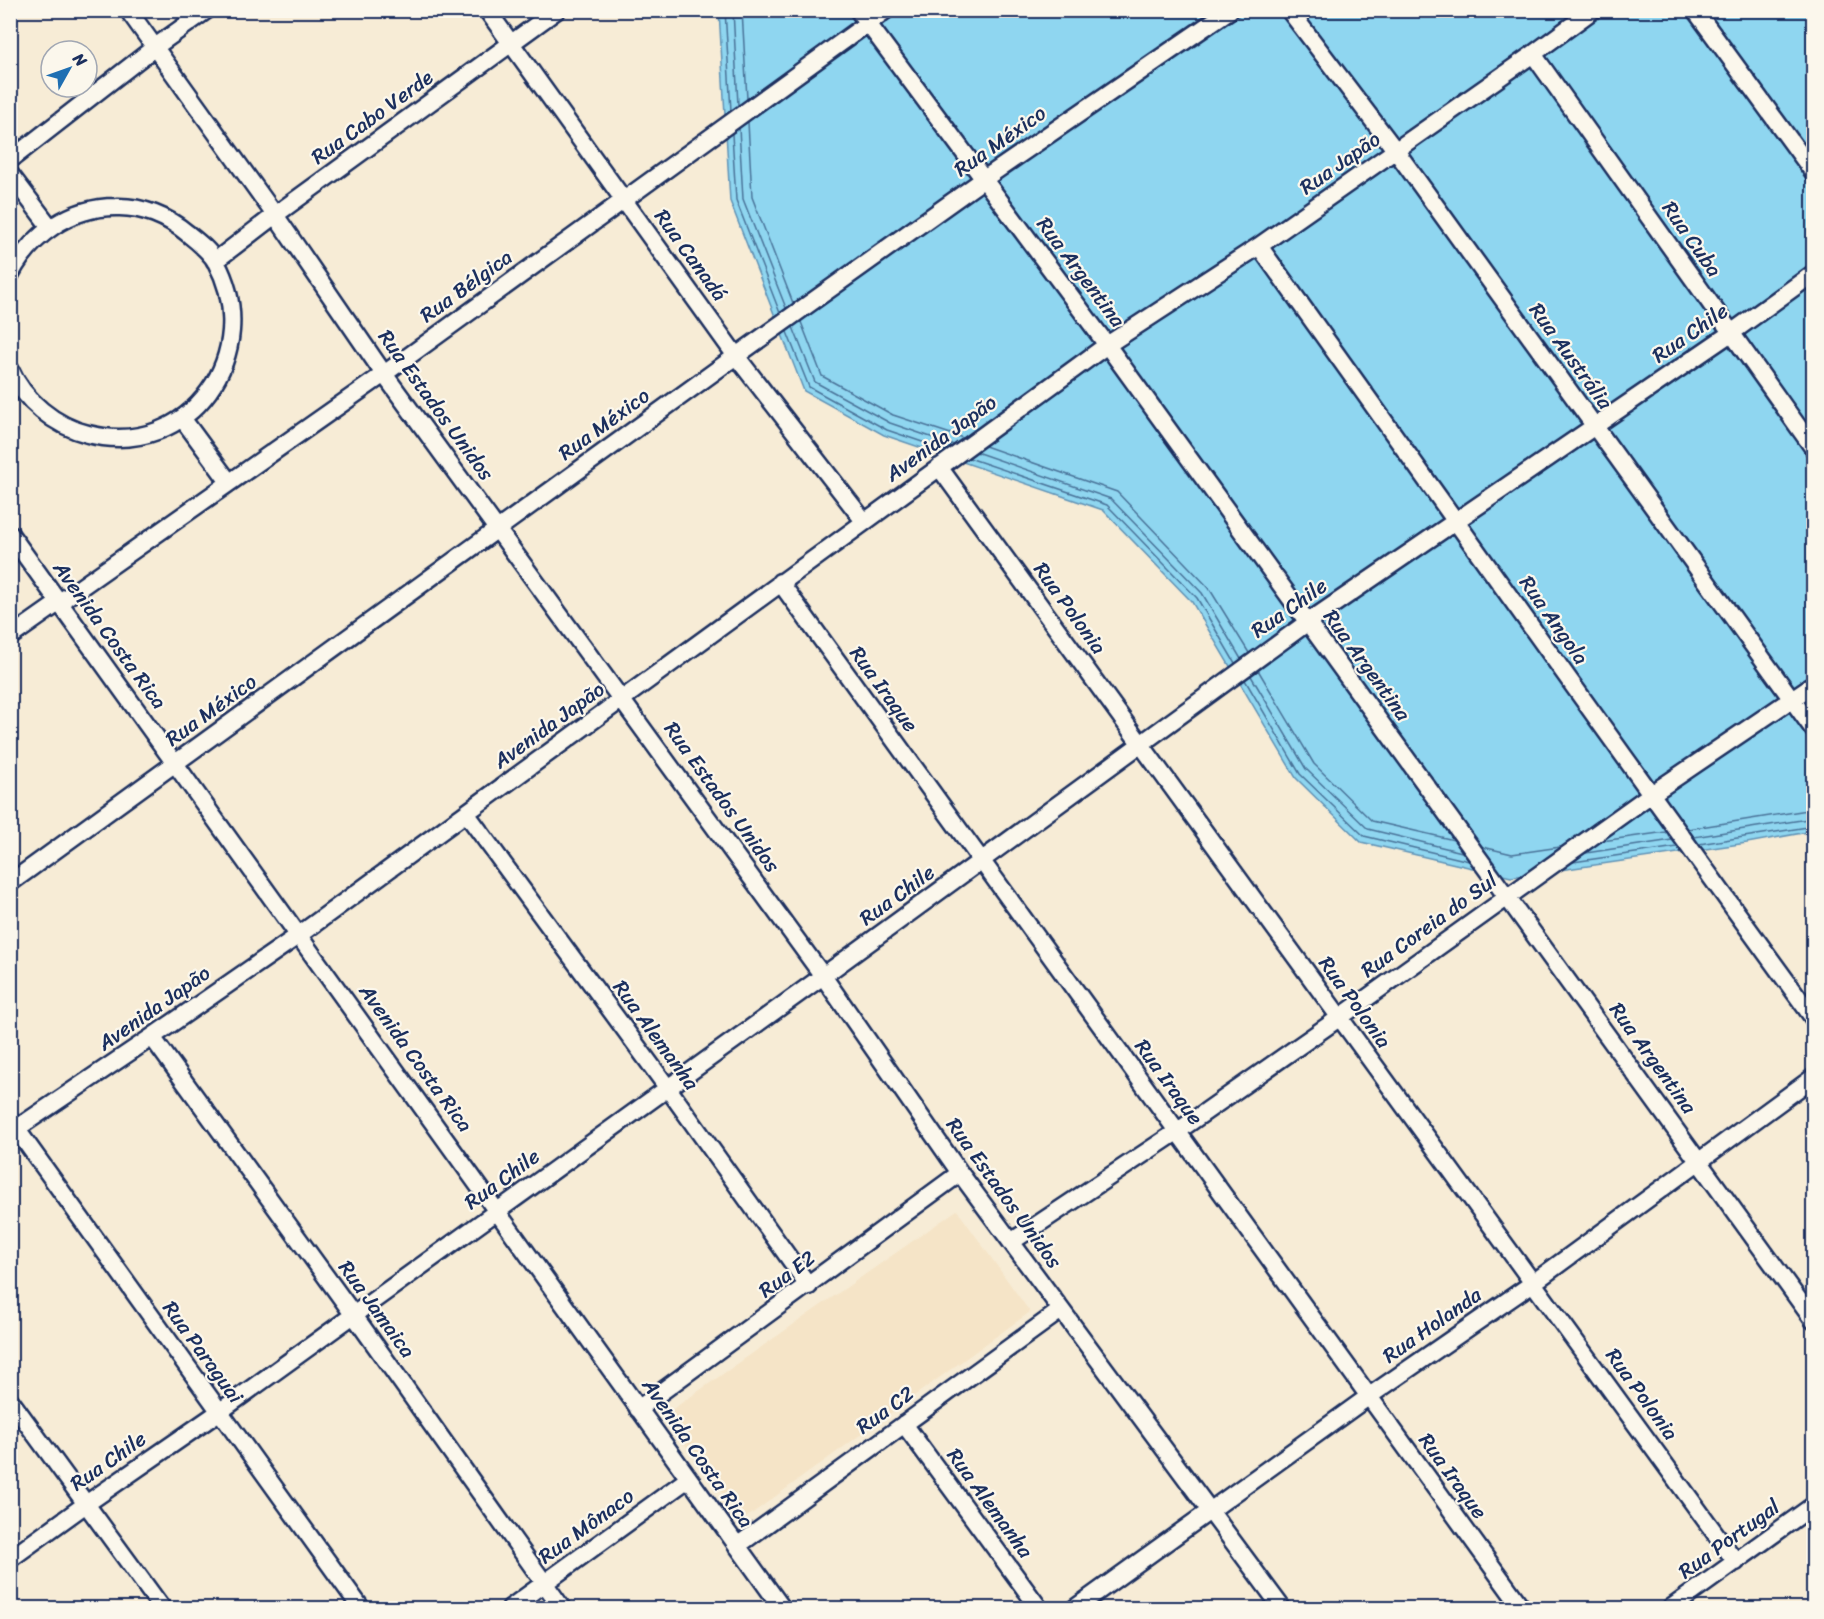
<svg xmlns="http://www.w3.org/2000/svg" width="1824" height="1619" font-family="Sriracha,sans-serif">
	<style>
		.built { fill: #f5e4c7 }
		.water { fill: #8fd6f0; stroke: #6193b6; stroke-width: 1.5 }
		.lines { fill: none; stroke-linecap: round; stroke-linejoin: round }
		.shore { stroke: #497298; stroke-width: 1.5 }
		.minor-casing { stroke: #1b2f5e; stroke-width: 21 }
		.minor { stroke: #fbf7ec; stroke-width: 16 }
		.labels { text-anchor: middle; stroke-width: 4.5; stroke-linejoin: round; paint-order: stroke }
		.street-label { font-size: 21px; fill: #1b2f5e; stroke: #fbf7ec }
	</style>
	<rect width="100%" height="100%" fill="#f7ecd6"/>
	<filter id="ink" filterUnits="userSpaceOnUse"><feTurbulence type="fractalNoise" baseFrequency=".0167" numOctaves="2"/><feDisplacementMap in="SourceGraphic" scale="12" xChannelSelector="R" yChannelSelector="G"/><feConvolveMatrix kernelMatrix="1 2 1 2 8 2 1 2 1" color-interpolation-filters="sRGB"/></filter>
	<g filter="url(#ink)">
		<path class="built" d="M 957,1210 L 1030,1312 L 743,1520 L 663,1416 Z"/>
		<path class="water" d="M 719,11 L 1813,11 L 1813,831 L 1747,843 L 1511,877 L 1361,842 L 1296,778 L 1192,602 L 1103,510 L 884,435 L 804,391 L 730,201 Z"/>
		<g class="lines">
			<path class="shore" d="M 725,10 L 731,111
				M 733,10 L 738,105
				M 742,10 L 747,99
				M 748,122 L 752,197 L 793,303
				M 739,128 L 743,199 L 786,308
				M 732,134 L 736,200 L 780,313
				M 801,322 L 822,376 L 893,415 L 963,438
				M 793,327 L 815,382 L 890,423 L 954,445
				M 787,332 L 809,387 L 887,430 L 946,450
				M 985,446 L 1117,492 L 1209,588 L 1249,653
				M 976,452 L 1111,499 L 1202,593 L 1241,659
				M 969,458 L 1107,505 L 1197,598 L 1235,663
				M 1258,670 L 1314,764 L 1372,821 L 1454,840
				M 1251,676 L 1306,769 L 1368,829 L 1462,852
				M 1245,680 L 1300,774 L 1364,836 L 1469,861
				M 1688,829 L 1814,809
				M 1694,837 L 1814,818
				M 1602,841 L 1666,832
				M 1699,844 L 1814,826
				M 1483,847 L 1512,854 L 1560,847
				M 1586,853 L 1672,840
				M 1573,862 L 1677,847"/>
			<defs>
				<path id="minor" d="M 128,10 L 275,215 L 384,374 L 823,976 L 960,1173 L 1282,1608
					M 487,10 L 736,356 L 864,521
					M 858,10 L 1107,345 L 1814,1321
					M 1289,10 L 1396,151 L 1814,730
					M 1695,10 L 1814,173
					M 1533,54 L 1814,449
					M 10,160 L 155,47 L 207,10
					M 10,174 L 50,227
					M 1259,246 C 1444,504 1627,763 1814,1019
					M 215,261 L 275,215 L 557,10
					M 10,275 C 31,235 70,207 116,207 C 142,206 168,217 187,233 C 197,241 209,250 216,262 C 265,352 190,460 88,434 C 55,426 24,401 10,369
					M 182,418 L 229,482
					M 939,467 L 1736,1562
					M 10,534 L 782,1608
					M 780,582 L 1522,1608
					M 10,637 L 384,374 L 886,10
					M 466,813 L 667,1087 L 809,1286
					M 10,883 L 736,356 L 984,179 L 1230,10
					M 152,1037 L 353,1314 L 562,1608
					M 10,1120 L 361,1608
					M 10,1133 L 152,1037 L 299,935 L 1107,345 L 1259,246 L 1533,54 L 1593,10
					M 1011,1242 L 1178,1131 L 1339,1018 L 1650,795 L 1814,684
					M 10,1400 L 162,1608
					M 638,1409 L 960,1173
					M 904,1424 L 1039,1608
					M 737,1546 L 1061,1310
					M 10,1559 L 86,1504 L 219,1412 L 823,976 L 1308,622 L 1731,333 L 1814,273
					M 510,1608 L 688,1479
					M 1075,1608 L 1368,1397 L 1533,1283 L 1814,1077
					M 1671,1608 L 1814,1505"/>
			</defs>
			<use href="#minor" class="minor-casing"/>
			<use href="#minor" class="minor"/>
		</g>
	</g>
	<g class="labels">
		<g class="street-label">
			<text transform="translate(372 117) rotate(-36)" y="7">Rua Cabo Verde</text>
			<text transform="translate(1000 141) rotate(-35)" y="7">Rua México</text>
			<text transform="translate(1340 163) rotate(-35)" y="7">Rua Japão</text>
			<text transform="translate(1692 239) rotate(55)" y="7">Rua Cuba</text>
			<text transform="translate(691 255) rotate(54)" y="7">Rua Canadá</text>
			<text transform="translate(1081 272) rotate(53)" y="7">Rua Argentina</text>
			<text transform="translate(466 286) rotate(-36)" y="7">Rua Bélgica</text>
			<text transform="translate(1690 333) rotate(-35)" y="7">Rua Chile</text>
			<text transform="translate(1571 356) rotate(54)" y="7">Rua Austrália</text>
			<text transform="translate(436 405) rotate(54)" y="7">Rua Estados Unidos</text>
			<text transform="translate(604 424) rotate(-36)" y="7">Rua México</text>
			<text transform="translate(941 438) rotate(-36)" y="7">Avenida Japão</text>
			<text transform="translate(1070 608) rotate(54)" y="7">Rua Polonia</text>
			<text transform="translate(1289 608) rotate(-35)" y="7">Rua Chile</text>
			<text transform="translate(1554 620) rotate(55)" y="7">Rua Angola</text>
			<text transform="translate(110 635) rotate(54)" y="7">Avenida Costa Rica</text>
			<text transform="translate(1367 665) rotate(54)" y="7">Rua Argentina</text>
			<text transform="translate(884 689) rotate(54)" y="7">Rua Iraque</text>
			<text transform="translate(211 710) rotate(-36)" y="7">Rua México</text>
			<text transform="translate(549 725) rotate(-36)" y="7">Avenida Japão</text>
			<text transform="translate(722 797) rotate(54)" y="7">Rua Estados Unidos</text>
			<text transform="translate(897 895) rotate(-36)" y="7">Rua Chile</text>
			<text transform="translate(1429 925) rotate(-36)" y="7">Rua Coreia do Sul</text>
			<text transform="translate(1355 1002) rotate(54)" y="7">Rua Polonia</text>
			<text transform="translate(154 1008) rotate(-35)" y="7">Avenida Japão</text>
			<text transform="translate(656 1035) rotate(54)" y="7">Rua Alemanha</text>
			<text transform="translate(416 1058) rotate(54)" y="7">Avenida Costa Rica</text>
			<text transform="translate(1653 1058) rotate(54)" y="7">Rua Argentina</text>
			<text transform="translate(1169 1082) rotate(54)" y="7">Rua Iraque</text>
			<text transform="translate(502 1179) rotate(-36)" y="7">Rua Chile</text>
			<text transform="translate(1004 1193) rotate(54)" y="7">Rua Estados Unidos</text>
			<text transform="translate(787 1274) rotate(-36)" y="7">Rua E2</text>
			<text transform="translate(377 1309) rotate(54)" y="7">Rua Jamaica</text>
			<text transform="translate(1432 1325) rotate(-35)" y="7">Rua Holanda</text>
			<text transform="translate(203 1352) rotate(54)" y="7">Rua Paraguai</text>
			<text transform="translate(1642 1394) rotate(54)" y="7">Rua Polonia</text>
			<text transform="translate(885 1410) rotate(-36)" y="7">Rua C2</text>
			<text transform="translate(698 1453) rotate(55)" y="7">Avenida Costa Rica</text>
			<text transform="translate(108 1461) rotate(-35)" y="7">Rua Chile</text>
			<text transform="translate(1453 1476) rotate(54)" y="7">Rua Iraque</text>
			<text transform="translate(990 1503) rotate(54)" y="7">Rua Alemanha</text>
			<text transform="translate(586 1526) rotate(-36)" y="7">Rua Mônaco</text>
			<text transform="translate(1729 1539) rotate(-36)" y="7">Rua Portugal</text>
		</g>
	</g>
	<rect width="1824" height="1619" fill="none" stroke="#fbf7ec" stroke-width="36"/>
	<rect x="18" y="18" width="1788" height="1583" fill="none" stroke="#1b2f5e" stroke-width="2" filter="url(#ink)"/>
	<g transform="translate(69 69) rotate(50)"><circle r="28" fill="#fbf7ec" stroke="#a1a7b3" stroke-width="1.5"/>
	<path d="M0-4.5L10 22L0 15L-10 22Z" fill="#1f6fb2"/>
	<text y="-9" font-size="16" font-weight="bold" text-anchor="middle" fill="#1b2f5e">N</text>
	</g>
</svg>
